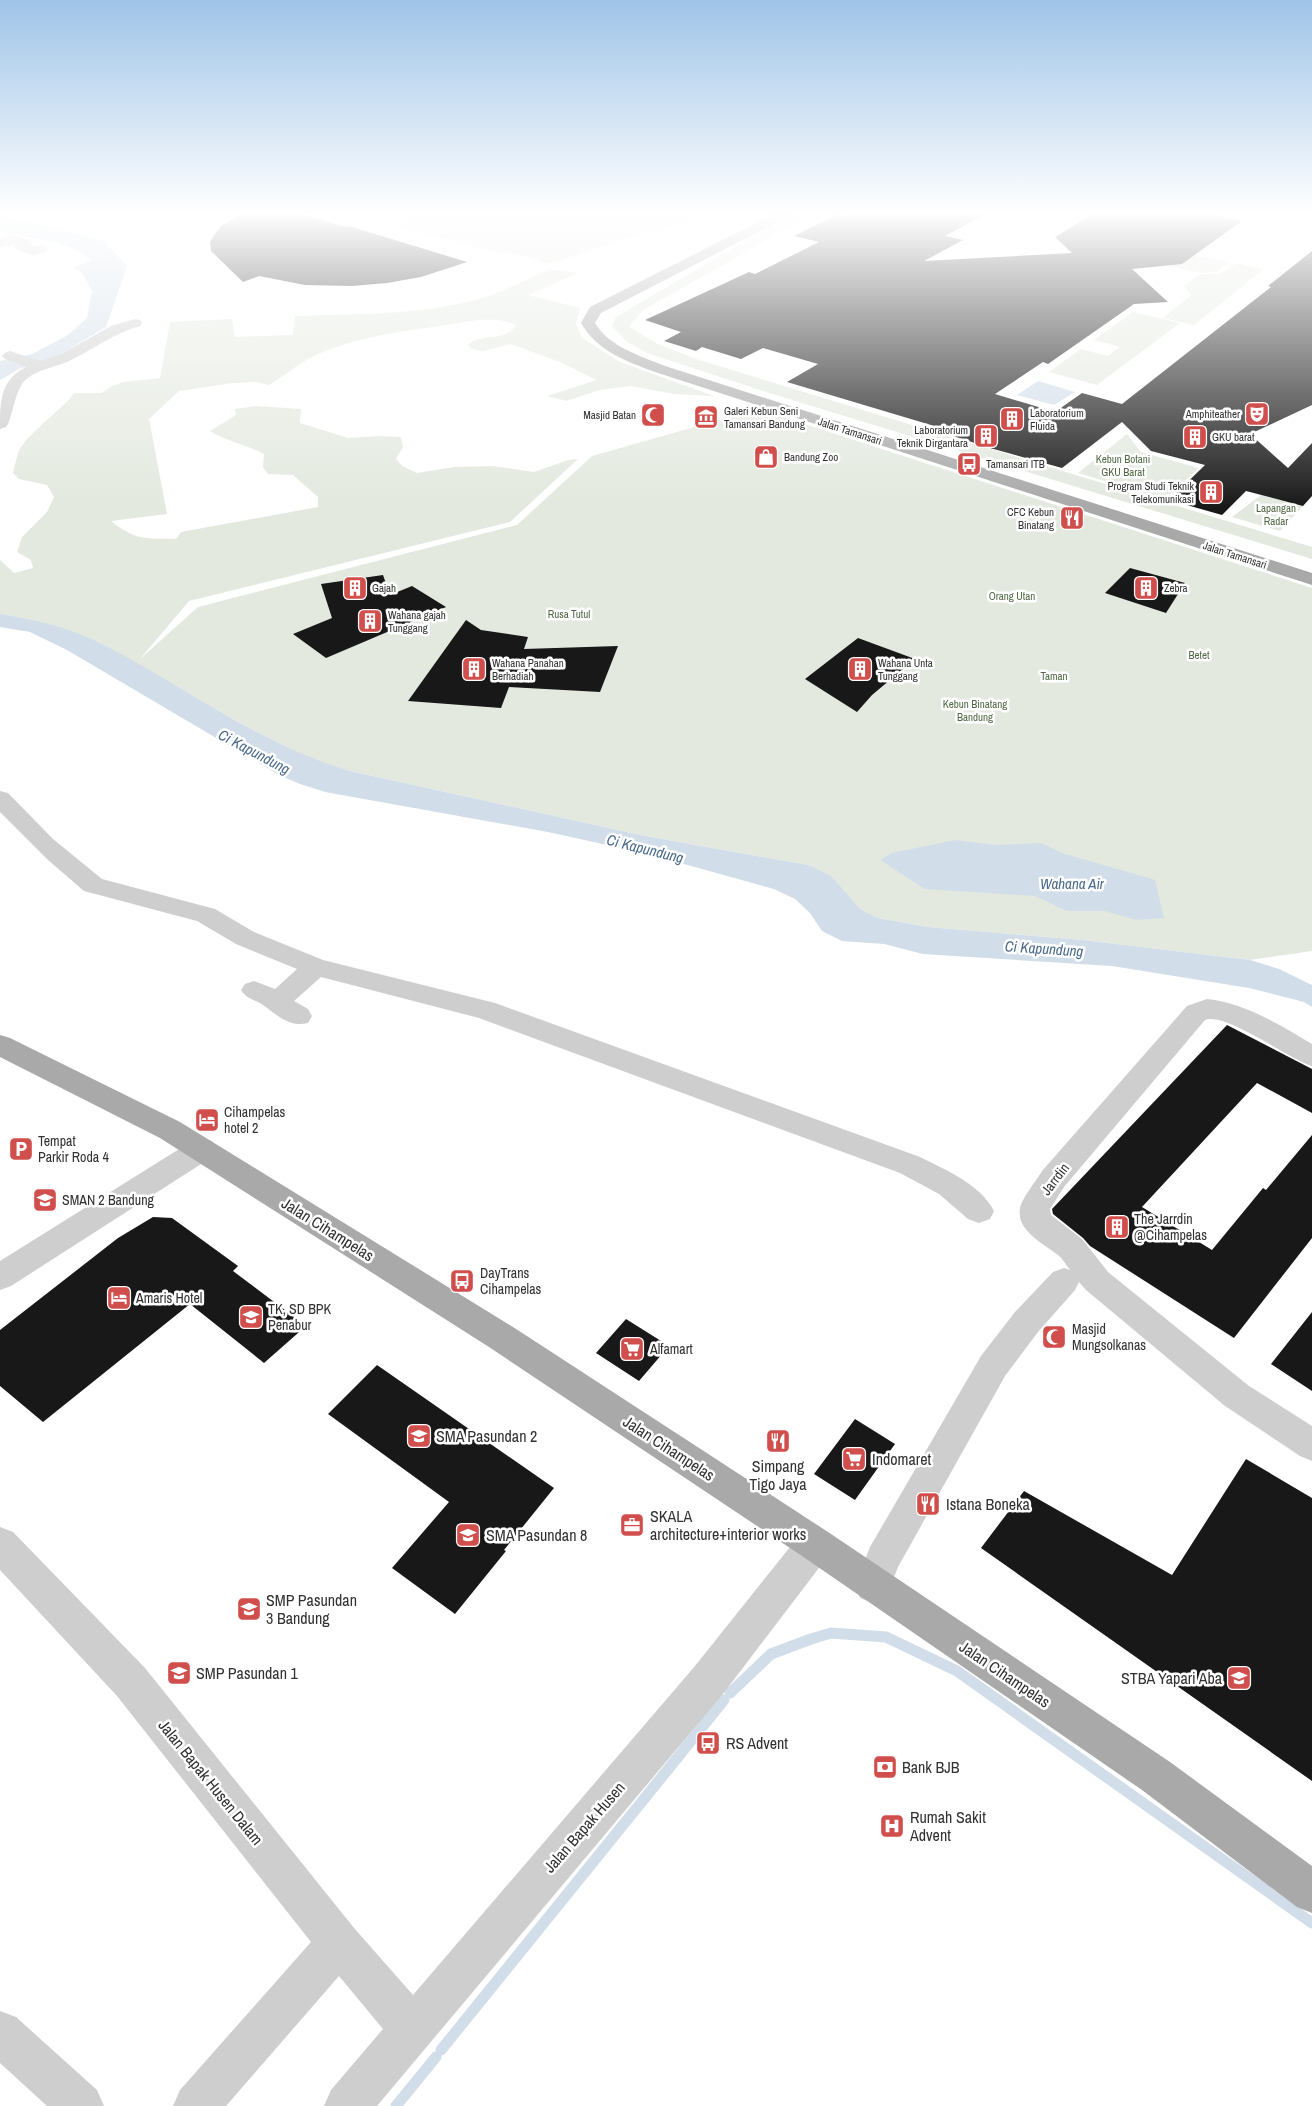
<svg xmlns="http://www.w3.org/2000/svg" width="1312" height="2106" font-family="'Archivo Narrow',sans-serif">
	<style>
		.green { fill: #e3e9df }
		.water { fill: #d1dde9 }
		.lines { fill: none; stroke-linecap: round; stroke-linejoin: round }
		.stream { stroke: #d1dde9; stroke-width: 11 }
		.building { fill: #181818 }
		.minor { fill: #cecece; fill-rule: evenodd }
		.major { fill: #a9a9a9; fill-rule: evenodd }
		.labels { text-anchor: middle; stroke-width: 5; stroke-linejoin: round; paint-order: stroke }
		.far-poi-label { font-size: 11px; fill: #313131; stroke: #fff; text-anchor: start }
		.far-street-label { font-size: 11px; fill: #313131; stroke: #fff }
		.far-park-label { font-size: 11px; fill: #516844; stroke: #fff }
		.poi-label { font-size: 14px; fill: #313131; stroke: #fff; text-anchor: start }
		.street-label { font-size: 14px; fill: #313131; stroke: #fff }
		.water-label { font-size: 15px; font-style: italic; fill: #496a8a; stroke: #fff }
		.near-street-label { font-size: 16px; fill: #313131; stroke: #fff }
		.near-poi-label { font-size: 16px; fill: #313131; stroke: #fff; text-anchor: start }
	</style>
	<rect width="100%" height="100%" fill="#fff"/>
	<path class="green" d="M 353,213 L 726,213 L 629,237 L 556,262 L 548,263 L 509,252 L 503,254 L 395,226 L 407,221 L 388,215 L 374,219 Z
		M 793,213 L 815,213 L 643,310 L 629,327 L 658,344 L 696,359 L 1312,547 L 1312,559 L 766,392 L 647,353 L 626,341 L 612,326 L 616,317 Z
		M 1195,255 L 1229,262 L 1216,272 L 1201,273 L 1166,265 Z
		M 1236,263 L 1264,269 L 1194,325 L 1163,318 L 1191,295 L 1184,286 L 1200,274 L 1220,274 Z
		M 550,269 L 578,273 L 528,295 L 580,308 L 576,324 L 582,338 L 620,362 L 714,396 L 674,394 L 631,386 L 599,390 L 567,401 L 547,396 L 597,380 L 560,362 L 511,344 L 483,351 L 472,349 L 468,345 C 482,332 505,343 516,325 C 491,313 460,324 433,327 C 392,333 352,338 314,356 C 298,363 284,377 269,385 L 257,382 L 233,383 L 179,391 L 149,419 L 167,514 L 111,521 C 136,541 145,538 176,539 L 181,532 L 318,507 L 318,497 L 293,475 L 268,474 L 263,467 L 264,454 C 247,445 226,441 210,431 L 236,415 L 235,409 L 256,406 L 301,409 L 300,423 L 348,438 L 380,436 L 401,437 L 403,447 L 396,459 L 402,466 L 417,473 L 454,467 L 492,466 L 534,472 L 568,460 L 578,459 L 510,522 L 189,601 L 140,659 L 198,607 L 517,525 L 592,456 L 758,409 L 1312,588 L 1312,951 L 1250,960 L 1083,940 L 928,927 L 878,918 L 860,909 L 848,896 L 808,865 L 640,835 L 350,771 L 318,762 L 264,736 L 194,697 L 32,620 L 0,614 L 0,560 L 14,573 L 33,568 L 31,560 L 17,552 L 22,537 L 47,512 L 54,497 L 47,485 L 19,479 L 13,473 C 15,466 16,459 18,453 C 25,435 61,411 74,393 L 102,393 L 110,387 L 123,382 L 160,378 L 170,322 L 232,319 L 235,337 L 293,335 L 295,316 C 356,314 420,315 479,299 C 503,292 527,279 550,269 Z
		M 1133,312 L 1180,323 L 1097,385 L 1049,372 L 1081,349 L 1108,356 L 1120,347 L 1094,340 Z
		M 1127,434 L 1141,452 L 1199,468 L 1165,499 L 1078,473 Z
		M 1261,495 L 1303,506 L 1280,531 L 1232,517 Z"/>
	<path class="water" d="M 0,218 L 28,221 L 103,241 L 127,266 L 106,327 L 59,355 L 19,369 L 0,380 L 0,361 L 32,354 L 68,335 L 87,318 L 92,291 L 82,273 L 74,268 L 91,260 L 75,249 L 50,241 L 0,232 Z
		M 1038,381 L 1075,392 L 1054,405 L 1017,395 Z
		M 0,614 C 37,620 72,628 106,646 C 187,688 261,745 350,771 L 640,835 L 808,865 L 831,876 L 860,909 L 878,918 L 928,927 L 1083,940 L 1250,960 L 1279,969 L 1312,985 L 1312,1007 L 1304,1002 L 1249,988 L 1112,966 L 923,954 L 884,944 L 842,941 L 822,931 L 810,913 L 795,899 L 774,889 L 648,854 L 548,832 L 325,792 L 300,784 L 279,775 L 67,650 L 30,632 L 0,627 Z
		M 955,840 L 994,845 L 1041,843 L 1062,853 L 1155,880 L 1164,918 L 1136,920 L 1105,911 L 1067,911 L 1035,896 L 925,889 L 880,860 L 892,853 Z"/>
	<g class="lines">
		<path class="stream" d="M 730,1693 L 771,1654 L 811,1639 L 831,1633 L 886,1637 L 957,1671 L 1312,1923
			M 441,2050 L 724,1700
			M 396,2106 L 436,2057"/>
	</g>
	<path class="building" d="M 244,213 L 298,213 L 345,227 L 349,226 L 467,262 L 421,277 L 387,283 L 352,286 L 305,285 L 259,276 L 243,282 L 211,251 L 210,242 L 214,235 L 222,225 Z
		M 853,213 L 987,213 L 945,236 L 963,240 L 924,261 L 1072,253 L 1055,237 L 1094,213 L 1204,213 L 1242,221 L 1182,264 L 1132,269 L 1168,302 L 1134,304 L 1048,364 L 1043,362 L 995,394 L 1055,412 L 1082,393 L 1122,404 L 1271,287 L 1268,286 L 1312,251 L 1312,405 L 1250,434 L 1288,468 L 1312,443 L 1312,496 L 1303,506 L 1246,491 L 1222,515 L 1169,500 L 1205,465 L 1151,451 L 1122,422 L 1062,468 L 990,448 L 947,434 L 951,431 L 787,382 L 818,364 L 763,348 L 741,359 L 702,347 L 696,351 L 664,341 L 681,332 L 645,320 L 749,272 L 755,274 L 819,242 L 794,236 L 837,215 L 844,217 Z
		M 1130,568 L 1185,583 L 1166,613 L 1105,593 Z
		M 383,575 L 390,595 L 412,586 L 446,607 L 326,658 L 293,634 L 332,618 L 321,584 Z
		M 466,620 L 481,630 L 528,637 L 524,649 L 618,646 L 600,692 L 509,687 L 501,708 L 408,701 Z
		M 858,638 L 915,659 L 872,695 L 857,712 L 805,679 Z
		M 1227,1025 L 1312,1069 L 1312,1113 L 1257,1083 L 1142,1207 L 1212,1250 L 1263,1188 L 1266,1190 L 1312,1135 L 1312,1238 L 1234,1338 L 1090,1246 L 1083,1238 L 1053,1214 L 1052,1209 Z
		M 153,1217 L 172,1218 L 238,1266 L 233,1271 L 306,1326 L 264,1363 L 190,1304 L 43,1422 L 0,1386 L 0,1330 L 118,1238 Z
		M 1312,1312 L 1312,1391 L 1271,1364 Z
		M 626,1319 L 669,1346 L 639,1381 L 596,1353 Z
		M 377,1365 L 554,1488 L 504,1550 L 506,1551 L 455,1614 L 392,1568 L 449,1502 L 328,1414 Z
		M 855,1419 L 895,1444 L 855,1500 L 814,1474 Z
		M 1246,1459 L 1312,1498 L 1312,1781 L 981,1548 L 1024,1491 L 1172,1575 Z"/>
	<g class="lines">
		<path class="minor" d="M 13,235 L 31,241 L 33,247 L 41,245 L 48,249 L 46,252 L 32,255 L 15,249 L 15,244 L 0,247 L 0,239 Z
			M 135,319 L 140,320 L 142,323 L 140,326 C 114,333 94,349 71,360 C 56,368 33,369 22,384 C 15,395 13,411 8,424 L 6,427 L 0,429 C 0,402 0,380 26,367 L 5,359 L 2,356 L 5,353 L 10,351 L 40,361 L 61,354 L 111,326 Z
			M 0,791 L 8,793 L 53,839 L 102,879 L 215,909 L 254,932 L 323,960 L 495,1003 L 920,1157 C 946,1170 980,1184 994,1211 L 990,1219 L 979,1223 L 968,1219 L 939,1194 L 900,1173 L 479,1018 L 321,977 L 294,1001 L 308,1009 L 312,1016 L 308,1023 C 290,1028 277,1015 263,1005 C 255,999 247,1000 241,990 L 245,984 L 254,981 L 275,989 L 297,969 L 236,944 L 197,921 L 84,891 L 48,860 L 0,812 Z
			M 1207,999 C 1245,1003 1280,1025 1312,1044 L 1312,1066 C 1288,1059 1226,1012 1205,1020 L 1064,1187 L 1050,1209 L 1051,1215 L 1082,1239 L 1108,1272 L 1249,1386 L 1312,1426 L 1312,1461 L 1300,1456 L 1225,1406 L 1086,1290 L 1079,1282 L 1075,1290 L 1038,1332 L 1005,1376 L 898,1567 L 886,1598 L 873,1603 L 860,1598 L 855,1585 L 870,1547 L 981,1356 L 1015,1312 L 1053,1272 L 1064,1268 L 1070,1270 C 1066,1265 1063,1259 1058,1255 C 1043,1243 1016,1231 1020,1208 C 1022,1198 1037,1180 1042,1171 L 1187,1006 Z
			M 202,1138 L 212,1141 L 217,1149 L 212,1157 L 11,1286 L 0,1290 L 0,1261 L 192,1141 Z
			M 0,1527 L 13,1532 L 145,1668 L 354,1928 L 413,1995 L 695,1666 L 802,1532 L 815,1527 L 828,1532 L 833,1544 L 828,1556 L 723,1694 L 377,2106 L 324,2106 L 331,2090 L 383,2029 L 339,1976 L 226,2106 L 173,2106 L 180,2090 L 311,1942 L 117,1696 L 0,1570 Z
			M 0,2011 L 16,2017 L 97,2090 L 104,2106 L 47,2106 L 0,2063 Z"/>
		<path class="major" d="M 776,213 L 791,213 L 789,216 L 601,313 L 595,323 C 609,347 641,356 665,366 L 1312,573 L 1312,585 L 655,372 C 626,361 597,351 581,323 L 590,307 Z
			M 0,1035 L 10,1038 L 180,1122 L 513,1327 L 828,1532 L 1170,1762 L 1312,1866 L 1312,1913 L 1297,1907 L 1142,1790 L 802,1556 L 489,1347 L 160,1138 L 0,1057 Z"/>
	</g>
	<linearGradient id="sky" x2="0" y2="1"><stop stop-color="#9fc4e8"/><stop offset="0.42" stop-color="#fff"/><stop offset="1" stop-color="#fff" stop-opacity="0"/></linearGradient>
	<rect width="1312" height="508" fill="url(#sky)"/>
	<defs>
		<symbol id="theatre-square" viewBox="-11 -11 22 22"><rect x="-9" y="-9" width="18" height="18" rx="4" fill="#d04f4c" stroke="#fff"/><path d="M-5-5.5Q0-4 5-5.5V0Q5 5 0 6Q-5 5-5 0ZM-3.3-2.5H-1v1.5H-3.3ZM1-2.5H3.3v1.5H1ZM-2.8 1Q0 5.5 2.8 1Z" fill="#fff"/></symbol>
		<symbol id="mosque-square" viewBox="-11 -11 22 22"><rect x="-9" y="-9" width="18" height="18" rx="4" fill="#d04f4c" stroke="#fff"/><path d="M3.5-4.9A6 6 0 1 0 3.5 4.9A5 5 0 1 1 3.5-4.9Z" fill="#fff"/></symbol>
		<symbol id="museum-square" viewBox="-11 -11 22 22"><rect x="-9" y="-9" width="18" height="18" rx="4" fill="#d04f4c" stroke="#fff"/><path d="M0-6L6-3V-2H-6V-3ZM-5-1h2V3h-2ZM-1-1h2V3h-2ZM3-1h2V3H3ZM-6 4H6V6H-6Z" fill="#fff"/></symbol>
		<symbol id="building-square" viewBox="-11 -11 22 22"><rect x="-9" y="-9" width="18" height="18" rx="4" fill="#d04f4c" stroke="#fff"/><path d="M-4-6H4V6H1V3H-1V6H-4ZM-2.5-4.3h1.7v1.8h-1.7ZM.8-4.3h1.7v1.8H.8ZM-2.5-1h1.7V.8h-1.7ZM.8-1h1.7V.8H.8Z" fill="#fff"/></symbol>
		<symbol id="shop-square" viewBox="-11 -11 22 22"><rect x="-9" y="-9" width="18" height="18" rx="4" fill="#d04f4c" stroke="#fff"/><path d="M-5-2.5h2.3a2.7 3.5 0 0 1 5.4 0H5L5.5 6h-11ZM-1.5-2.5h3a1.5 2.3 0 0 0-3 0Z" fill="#fff"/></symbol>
		<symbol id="bus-square" viewBox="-11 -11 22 22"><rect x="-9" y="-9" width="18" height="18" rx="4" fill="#d04f4c" stroke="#fff"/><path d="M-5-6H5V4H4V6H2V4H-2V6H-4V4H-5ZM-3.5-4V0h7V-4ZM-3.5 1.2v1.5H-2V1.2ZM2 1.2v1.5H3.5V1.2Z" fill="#fff"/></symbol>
		<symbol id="restaurant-square" viewBox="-11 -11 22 22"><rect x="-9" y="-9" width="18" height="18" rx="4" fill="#d04f4c" stroke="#fff"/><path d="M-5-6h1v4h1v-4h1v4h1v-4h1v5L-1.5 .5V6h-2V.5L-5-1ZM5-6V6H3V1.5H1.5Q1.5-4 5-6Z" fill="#fff"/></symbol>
		<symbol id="hotel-square" viewBox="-11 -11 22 22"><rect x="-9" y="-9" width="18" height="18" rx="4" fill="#d04f4c" stroke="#fff"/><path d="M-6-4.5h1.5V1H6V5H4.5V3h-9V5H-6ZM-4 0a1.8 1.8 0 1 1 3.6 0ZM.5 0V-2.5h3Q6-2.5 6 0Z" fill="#fff"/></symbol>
		<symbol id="parking-square" viewBox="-11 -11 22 22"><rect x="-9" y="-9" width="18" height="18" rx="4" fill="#d04f4c" stroke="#fff"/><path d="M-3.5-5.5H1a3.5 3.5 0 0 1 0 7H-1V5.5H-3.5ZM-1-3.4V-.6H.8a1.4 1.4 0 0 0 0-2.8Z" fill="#fff"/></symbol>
		<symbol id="school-square" viewBox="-11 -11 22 22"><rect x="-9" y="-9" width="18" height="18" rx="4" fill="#d04f4c" stroke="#fff"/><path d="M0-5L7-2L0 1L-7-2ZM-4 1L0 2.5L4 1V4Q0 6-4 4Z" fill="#fff"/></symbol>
		<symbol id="supermarket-square" viewBox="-11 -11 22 22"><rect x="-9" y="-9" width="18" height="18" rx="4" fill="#d04f4c" stroke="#fff"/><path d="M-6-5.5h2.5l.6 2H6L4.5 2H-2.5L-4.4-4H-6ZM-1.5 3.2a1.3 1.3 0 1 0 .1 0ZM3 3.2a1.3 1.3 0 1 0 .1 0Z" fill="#fff"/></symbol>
		<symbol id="office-square" viewBox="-11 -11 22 22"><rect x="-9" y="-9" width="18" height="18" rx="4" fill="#d04f4c" stroke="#fff"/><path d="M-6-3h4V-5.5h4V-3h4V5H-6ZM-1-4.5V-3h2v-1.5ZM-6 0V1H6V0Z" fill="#fff"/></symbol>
		<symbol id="university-square" viewBox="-11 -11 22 22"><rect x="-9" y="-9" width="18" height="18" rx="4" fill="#d04f4c" stroke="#fff"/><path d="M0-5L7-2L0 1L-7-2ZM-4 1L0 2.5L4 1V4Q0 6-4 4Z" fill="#fff"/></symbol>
		<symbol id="bank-square" viewBox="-11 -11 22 22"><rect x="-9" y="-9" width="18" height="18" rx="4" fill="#d04f4c" stroke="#fff"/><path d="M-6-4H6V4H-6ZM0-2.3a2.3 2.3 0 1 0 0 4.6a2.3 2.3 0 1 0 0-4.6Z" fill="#fff"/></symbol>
		<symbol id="hospital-square" viewBox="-11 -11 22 22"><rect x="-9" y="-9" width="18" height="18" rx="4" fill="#d04f4c" stroke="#fff"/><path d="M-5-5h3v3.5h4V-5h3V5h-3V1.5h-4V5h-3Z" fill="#fff"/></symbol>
	</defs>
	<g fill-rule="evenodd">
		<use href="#theatre-square" x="1243" y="400" width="28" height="28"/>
		<use href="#mosque-square" x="639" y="401" width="28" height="28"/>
		<use href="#museum-square" x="692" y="403" width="28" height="28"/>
		<use href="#building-square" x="998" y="405" width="28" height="28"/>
		<use href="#building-square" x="972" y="422" width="28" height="28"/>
		<use href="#building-square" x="1181" y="423" width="28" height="28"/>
		<use href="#shop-square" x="752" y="443" width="28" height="28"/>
		<use href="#bus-square" x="955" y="450" width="28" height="28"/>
		<use href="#building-square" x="1197" y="478" width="28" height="28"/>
		<use href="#restaurant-square" x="1058" y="504" width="28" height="28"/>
		<use href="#building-square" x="341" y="574" width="28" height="28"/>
		<use href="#building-square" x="1132" y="574" width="28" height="28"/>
		<use href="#building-square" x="356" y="607" width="28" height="28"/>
		<use href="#building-square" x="460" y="655" width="28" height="28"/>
		<use href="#building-square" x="846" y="655" width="28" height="28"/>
		<use href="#hotel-square" x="193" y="1106" width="28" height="28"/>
		<use href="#parking-square" x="7" y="1135" width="28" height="28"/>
		<use href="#school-square" x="31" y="1186" width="28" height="28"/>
		<use href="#building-square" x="1103" y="1213" width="28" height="28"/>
		<use href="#bus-square" x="448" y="1267" width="28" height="28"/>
		<use href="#hotel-square" x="105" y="1284" width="28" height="28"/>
		<use href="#school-square" x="237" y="1303" width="28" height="28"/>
		<use href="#mosque-square" x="1040" y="1323" width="28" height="28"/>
		<use href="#supermarket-square" x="618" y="1335" width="28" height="28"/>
		<use href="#school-square" x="405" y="1422" width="28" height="28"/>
		<use href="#restaurant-square" x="764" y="1427" width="28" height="28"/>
		<use href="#supermarket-square" x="840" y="1445" width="28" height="28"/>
		<use href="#restaurant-square" x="914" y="1490" width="28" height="28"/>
		<use href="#office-square" x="618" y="1511" width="28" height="28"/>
		<use href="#school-square" x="454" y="1521" width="28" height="28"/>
		<use href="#school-square" x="235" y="1595" width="28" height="28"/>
		<use href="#school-square" x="165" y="1659" width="28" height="28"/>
		<use href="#university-square" x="1225" y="1664" width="28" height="28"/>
		<use href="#bus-square" x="694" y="1729" width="28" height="28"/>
		<use href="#bank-square" x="871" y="1753" width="28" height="28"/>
		<use href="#hospital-square" x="878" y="1812" width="28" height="28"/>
	</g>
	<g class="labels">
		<g class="far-poi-label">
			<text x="724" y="415">Galeri Kebun Seni<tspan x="724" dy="13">Tamansari Bandung</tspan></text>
			<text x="1030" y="417">Laboratorium<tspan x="1030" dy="13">Fluida</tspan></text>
			<text x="1240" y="418" text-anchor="end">Amphiteather</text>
			<text x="636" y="419" text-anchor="end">Masjid Batan</text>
			<text x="968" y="434" text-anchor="end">Laboratorium<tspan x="968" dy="13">Teknik Dirgantara</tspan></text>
			<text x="1212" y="441">GKU barat</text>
			<text x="784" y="461">Bandung Zoo</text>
			<text x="986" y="468">Tamansari ITB</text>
			<text x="1194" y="490" text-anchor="end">Program Studi Teknik<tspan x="1194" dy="13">Telekomunikasi</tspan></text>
			<text x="1054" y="516" text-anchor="end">CFC Kebun<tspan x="1054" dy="13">Binatang</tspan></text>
			<text x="372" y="592">Gajah</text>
			<text x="1164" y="592">Zebra</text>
			<text x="388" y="619">Wahana gajah<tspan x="388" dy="13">Tunggang</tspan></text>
			<text x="492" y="667">Wahana Panahan<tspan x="492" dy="13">Berhadiah</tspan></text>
			<text x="878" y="667">Wahana Unta<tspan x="878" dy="13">Tunggang</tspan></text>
		</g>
		<g class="far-street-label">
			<text transform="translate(850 431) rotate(18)" y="4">Jalan Tamansari</text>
			<text transform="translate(1235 555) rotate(18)" y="4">Jalan Tamansari</text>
		</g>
		<g class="far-park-label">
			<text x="1123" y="463">Kebun Botani<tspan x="1123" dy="13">GKU Barat</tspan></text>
			<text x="1276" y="512">Lapangan<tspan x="1276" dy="13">Radar</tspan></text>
			<text x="1012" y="600">Orang Utan</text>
			<text x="569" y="618">Rusa Tutul</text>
			<text x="1199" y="659">Betet</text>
			<text x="1054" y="680">Taman</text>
			<text x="975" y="708">Kebun Binatang<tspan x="975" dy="13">Bandung</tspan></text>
		</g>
		<g class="poi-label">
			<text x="224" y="1117">Cihampelas<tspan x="224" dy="16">hotel 2</tspan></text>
			<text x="38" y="1146">Tempat<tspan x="38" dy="16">Parkir Roda 4</tspan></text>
			<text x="62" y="1205">SMAN 2 Bandung</text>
			<text x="1134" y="1224">The Jarrdin<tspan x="1134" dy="16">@Cihampelas</tspan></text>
			<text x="480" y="1278">DayTrans<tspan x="480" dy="16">Cihampelas</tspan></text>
			<text x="136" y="1303">Amaris Hotel</text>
			<text x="268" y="1314">TK, SD BPK<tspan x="268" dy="16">Penabur</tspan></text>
			<text x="1072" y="1334">Masjid<tspan x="1072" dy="16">Mungsolkanas</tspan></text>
			<text x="650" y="1354">Alfamart</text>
		</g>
		<g class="street-label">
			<text transform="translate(1055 1179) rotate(-52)" y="5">Jarrdin</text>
		</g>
		<g class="water-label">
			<text transform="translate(254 752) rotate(28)" y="5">Ci Kapundung</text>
			<text transform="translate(645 849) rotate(14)" y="5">Ci Kapundung</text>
			<text x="1072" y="889">Wahana Air</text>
			<text transform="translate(1044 949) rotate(4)" y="5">Ci Kapundung</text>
		</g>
		<g class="near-street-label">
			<text transform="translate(328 1229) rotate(32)" y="6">Jalan Cihampelas</text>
			<text transform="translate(669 1448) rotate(33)" y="6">Jalan Cihampelas</text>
			<text transform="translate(1005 1674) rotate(34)" y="6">Jalan Cihampelas</text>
			<text transform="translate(211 1782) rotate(51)" y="6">Jalan Bapak Husen Dalam</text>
			<text transform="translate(584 1827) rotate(-49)" y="6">Jalan Bapak Husen</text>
		</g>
		<g class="near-poi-label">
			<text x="436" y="1442">SMA Pasundan 2</text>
			<text x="872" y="1465">Indomaret</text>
			<text x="778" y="1472" text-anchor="middle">Simpang<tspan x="778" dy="18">Tigo Jaya</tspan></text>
			<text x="946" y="1510">Istana Boneka</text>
			<text x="650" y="1522">SKALA<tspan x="650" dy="18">architecture+interior works</tspan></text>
			<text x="486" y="1541">SMA Pasundan 8</text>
			<text x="266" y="1606">SMP Pasundan<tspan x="266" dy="18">3 Bandung</tspan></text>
			<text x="196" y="1679">SMP Pasundan 1</text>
			<text x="1222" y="1684" text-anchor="end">STBA Yapari Aba</text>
			<text x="726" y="1749">RS Advent</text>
			<text x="902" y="1773">Bank BJB</text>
			<text x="910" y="1823">Rumah Sakit<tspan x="910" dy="18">Advent</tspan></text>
		</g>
	</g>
</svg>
